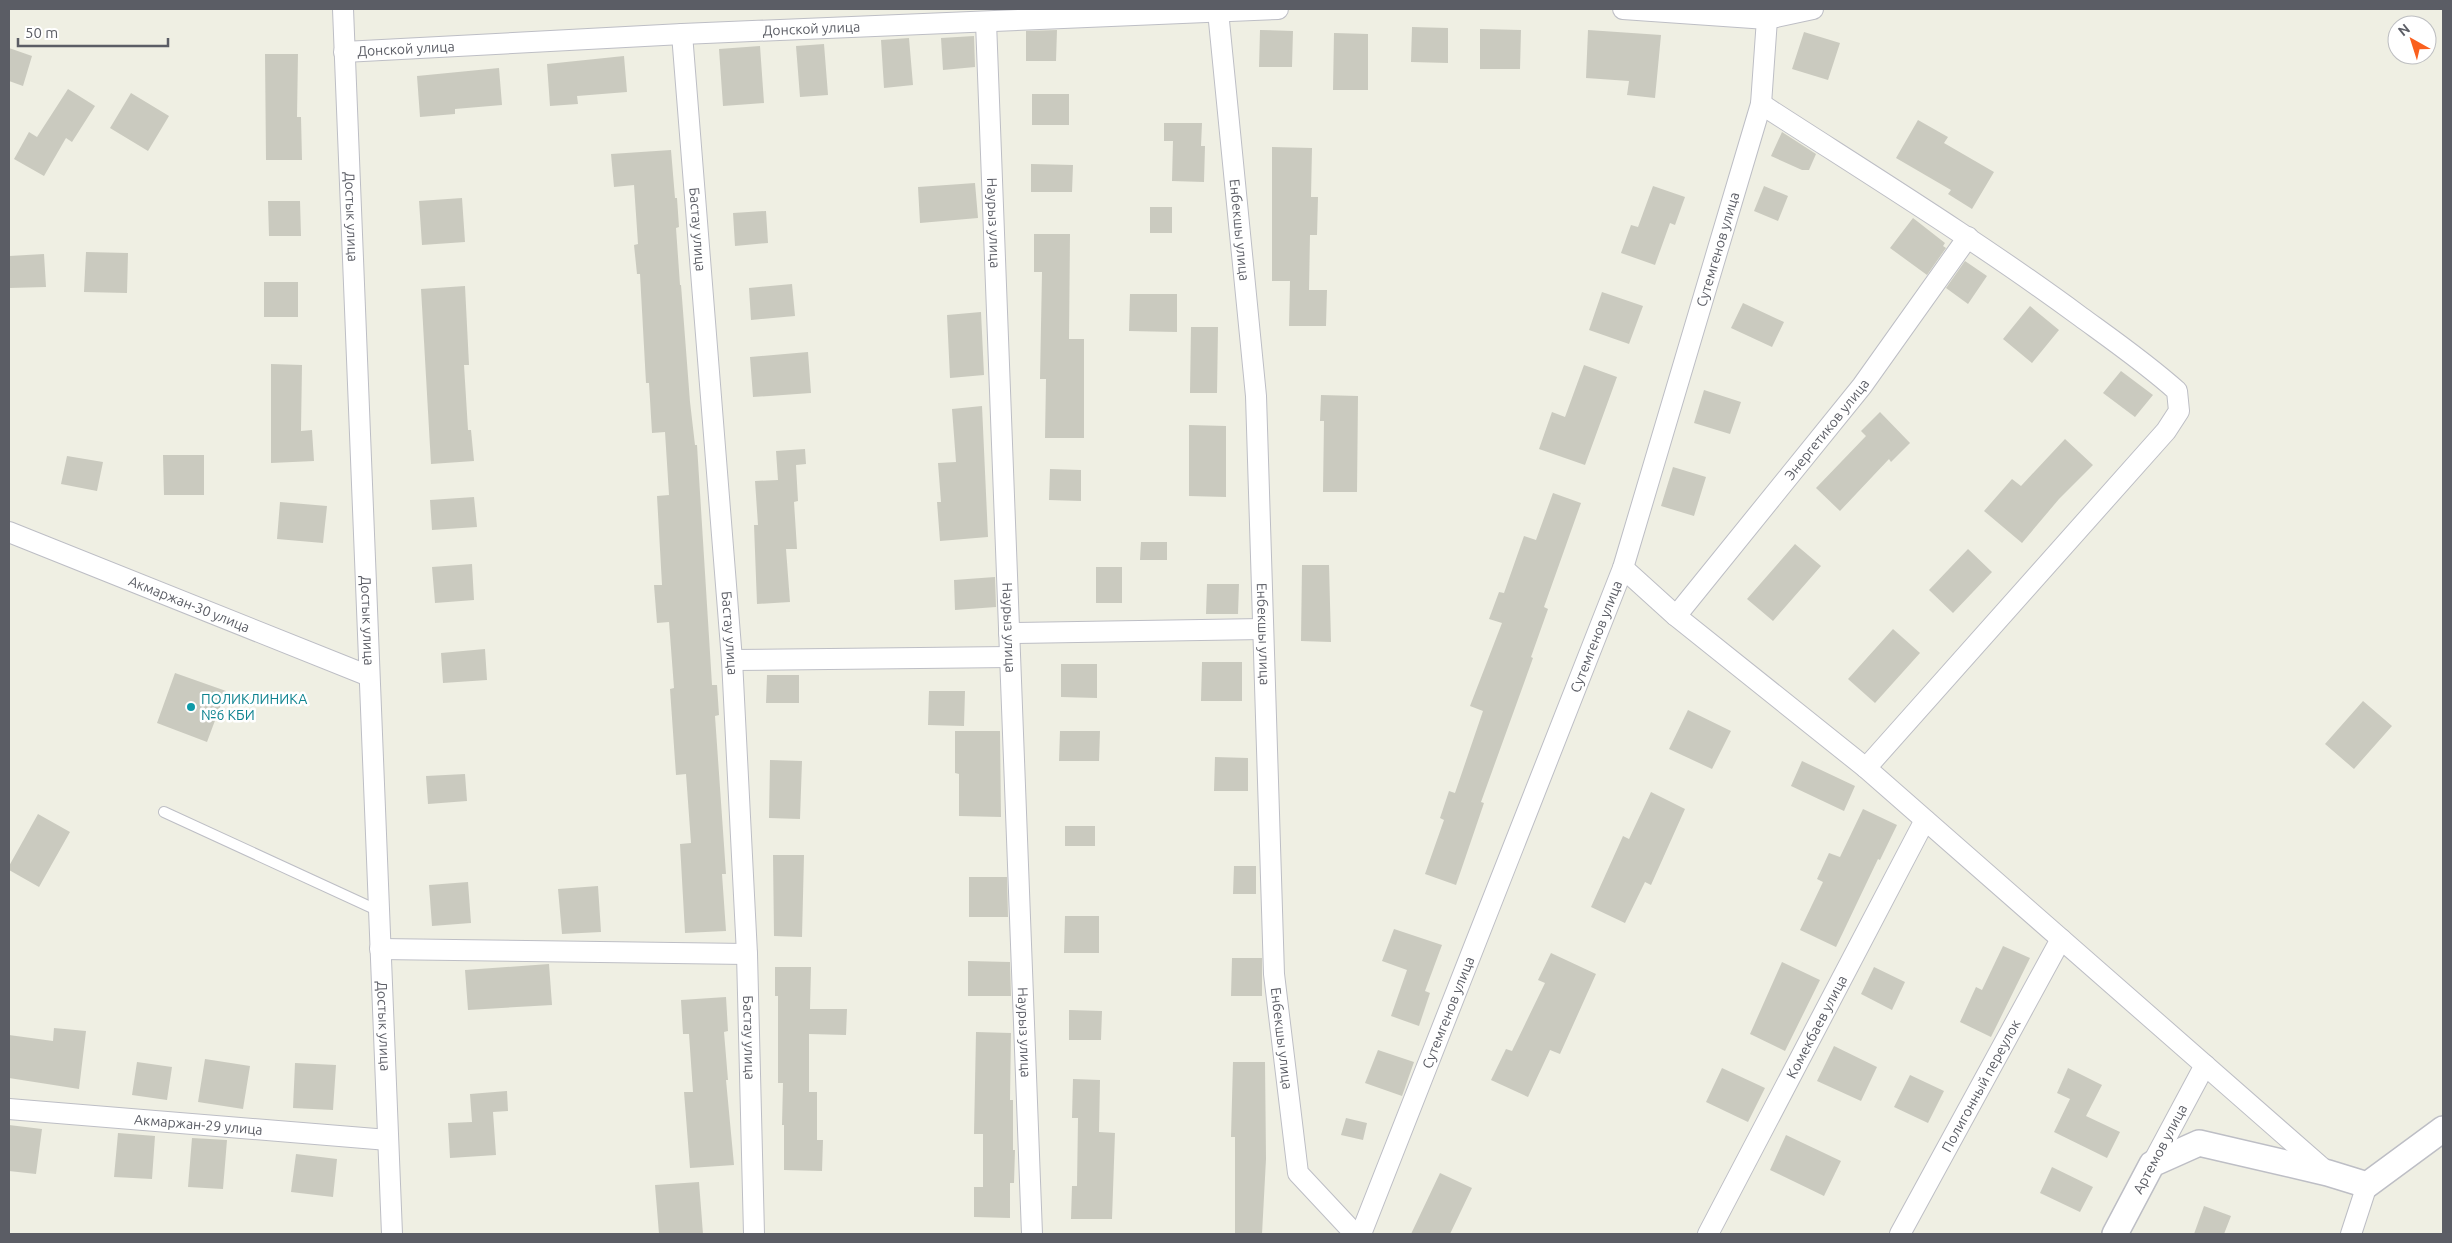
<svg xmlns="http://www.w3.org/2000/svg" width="2452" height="1243" font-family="Ubuntu,sans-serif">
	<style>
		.building { fill: #cacabf }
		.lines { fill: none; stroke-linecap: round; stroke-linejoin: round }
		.service-casing { stroke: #bdbec5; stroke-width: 12 }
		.minor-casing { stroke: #bdbec5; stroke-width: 22 }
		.tertiary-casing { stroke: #bdbec5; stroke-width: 28 }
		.service { stroke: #fff; stroke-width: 10 }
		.minor { stroke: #fff; stroke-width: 20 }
		.tertiary { stroke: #fff; stroke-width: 25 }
		.culture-dot { fill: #0f9aa8; stroke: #fff; stroke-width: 2 }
		.labels { text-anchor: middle; stroke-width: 5; stroke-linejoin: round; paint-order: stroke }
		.street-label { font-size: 14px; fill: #5b5d65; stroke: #fff }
		.culture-label { font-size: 14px; fill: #0d838f; stroke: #fff; text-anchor: start }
	</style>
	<rect width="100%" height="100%" fill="#efefe3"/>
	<path class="building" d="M 1412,27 L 1448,28 L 1448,63 L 1411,62 Z
		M 1480,29 L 1521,30 L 1520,69 L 1480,69 Z
		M 1057,30 L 1056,61 L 1026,61 L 1026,31 Z
		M 1260,30 L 1293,31 L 1292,67 L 1259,67 Z
		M 1588,30 L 1661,35 L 1655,98 L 1627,95 L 1629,81 L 1586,78 Z
		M 1804,32 L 1840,43 L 1828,80 L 1792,69 Z
		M 1334,33 L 1368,34 L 1368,90 L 1333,90 Z
		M 974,36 L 975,67 L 943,70 L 941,38 Z
		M 909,38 L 913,85 L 884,88 L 881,40 Z
		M 824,44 L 828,95 L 800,97 L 796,46 Z
		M 760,46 L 764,103 L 723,106 L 719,49 Z
		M 9,48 L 32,56 L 23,86 L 9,81 Z
		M 265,54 L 298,54 L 297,117 L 301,117 L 302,160 L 266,160 Z
		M 624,56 L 627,92 L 577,96 L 578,104 L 550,106 L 547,64 Z
		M 499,68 L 502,105 L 455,109 L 455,114 L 420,117 L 417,76 Z
		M 68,89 L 95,106 L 72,142 L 66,138 L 44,176 L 14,159 L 29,132 L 37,137 Z
		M 131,93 L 169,116 L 148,151 L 110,128 Z
		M 1032,94 L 1069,94 L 1069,125 L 1032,125 Z
		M 1918,120 L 1948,137 L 1944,143 L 1994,172 L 1972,209 L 1948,194 L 1951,190 L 1896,158 Z
		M 1164,123 L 1202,123 L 1201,146 L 1205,146 L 1204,182 L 1172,181 L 1173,141 L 1164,141 Z
		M 1782,132 L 1816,154 L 1809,170 L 1802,170 L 1771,156 Z
		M 1272,147 L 1312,148 L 1311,197 L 1318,197 L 1317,235 L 1310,235 L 1309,290 L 1327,290 L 1326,326 L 1289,326 L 1290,281 L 1272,281 Z
		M 671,150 L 675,198 L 677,198 L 679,227 L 676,228 L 680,285 L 681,285 L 690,402 L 695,445 L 697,445 L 712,685 L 717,685 L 719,715 L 715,716 L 726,874 L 722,874 L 726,931 L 685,933 L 680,844 L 691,843 L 686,774 L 676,775 L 670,689 L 674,688 L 669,622 L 657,623 L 654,585 L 662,585 L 657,496 L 669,495 L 665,432 L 652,433 L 649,383 L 646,383 L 640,274 L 637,274 L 634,245 L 638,244 L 634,185 L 614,187 L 611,154 Z
		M 1031,164 L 1073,165 L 1072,192 L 1031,192 Z
		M 975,183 L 978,218 L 920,223 L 918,187 Z
		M 1653,186 L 1685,197 L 1675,225 L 1670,223 L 1655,265 L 1621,253 L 1631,225 L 1638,227 Z
		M 1764,186 L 1788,196 L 1778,221 L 1754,211 Z
		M 462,198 L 465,242 L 422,245 L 419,201 Z
		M 268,201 L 300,201 L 301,236 L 269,236 Z
		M 1150,207 L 1172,207 L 1172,233 L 1150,233 Z
		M 766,211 L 768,243 L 735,246 L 733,213 Z
		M 1913,218 L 1945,243 L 1943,246 L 1946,248 L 1927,275 L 1890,248 Z
		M 1034,234 L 1070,234 L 1069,339 L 1084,339 L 1084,438 L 1045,438 L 1046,379 L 1040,379 L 1042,272 L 1034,272 Z
		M 86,252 L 128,253 L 127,293 L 84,292 Z
		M 44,254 L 46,287 L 9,288 L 9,256 Z
		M 1965,261 L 1987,276 L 1968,304 L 1946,288 Z
		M 264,282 L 298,282 L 298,317 L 264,317 Z
		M 792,284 L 795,316 L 751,320 L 749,288 Z
		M 465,286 L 469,365 L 464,365 L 468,430 L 471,430 L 474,461 L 431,464 L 421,289 Z
		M 1602,292 L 1643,306 L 1629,344 L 1589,330 Z
		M 1130,294 L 1177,294 L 1177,332 L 1129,331 Z
		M 1743,303 L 1784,322 L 1772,347 L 1731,328 Z
		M 2030,306 L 2059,330 L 2032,363 L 2003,339 Z
		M 981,312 L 984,375 L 950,378 L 947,315 Z
		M 1191,327 L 1218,327 L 1217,393 L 1190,393 Z
		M 808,352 L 811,393 L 753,397 L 750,357 Z
		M 271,364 L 302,365 L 301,431 L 312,430 L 314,461 L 271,463 Z
		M 1584,365 L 1617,377 L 1585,465 L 1539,449 L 1552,412 L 1565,417 Z
		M 2121,371 L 2153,395 L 2135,417 L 2103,393 Z
		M 1704,390 L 1741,402 L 1730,434 L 1694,423 Z
		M 1321,395 L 1358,396 L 1357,492 L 1323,492 L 1324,421 L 1320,421 Z
		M 982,406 L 988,537 L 940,541 L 937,502 L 941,502 L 938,463 L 956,462 L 952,409 Z
		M 1880,412 L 1910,443 L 1891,462 L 1889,459 L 1840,511 L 1816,488 L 1866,436 L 1861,431 Z
		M 1189,425 L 1226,426 L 1226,497 L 1189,496 Z
		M 2065,439 L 2093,465 L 2059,499 L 2022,543 L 1984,511 L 2012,479 L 2021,486 Z
		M 805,449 L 806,464 L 796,465 L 798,501 L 794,502 L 797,549 L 786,549 L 790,602 L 757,604 L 754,525 L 758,525 L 755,481 L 778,480 L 776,451 Z
		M 163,455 L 204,455 L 204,495 L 164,495 Z
		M 67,456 L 103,462 L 97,491 L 61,484 Z
		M 1673,467 L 1706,477 L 1694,516 L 1661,506 Z
		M 1050,469 L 1081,470 L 1081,501 L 1049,500 Z
		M 1553,493 L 1581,503 L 1544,607 L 1548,609 L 1531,657 L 1533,658 L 1481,802 L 1484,803 L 1456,885 L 1425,874 L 1444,820 L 1440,818 L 1449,791 L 1455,793 L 1483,711 L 1470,706 L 1502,623 L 1489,619 L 1499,592 L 1504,593 L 1524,536 L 1536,540 Z
		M 474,497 L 477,527 L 432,530 L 430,500 Z
		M 280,502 L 327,506 L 323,543 L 277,539 Z
		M 1141,542 L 1167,542 L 1167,560 L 1140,560 Z
		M 1795,544 L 1821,566 L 1773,621 L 1747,599 Z
		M 1968,549 L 1992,572 L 1953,613 L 1929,590 Z
		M 472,564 L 474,600 L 435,603 L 432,567 Z
		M 1302,565 L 1329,565 L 1331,642 L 1301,641 Z
		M 1096,567 L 1122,567 L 1122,603 L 1096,603 Z
		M 995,577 L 996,607 L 955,610 L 954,580 Z
		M 1207,584 L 1239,584 L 1238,614 L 1206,614 Z
		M 1893,629 L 1920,653 L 1875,703 L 1848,679 Z
		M 485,649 L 487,680 L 443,683 L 441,653 Z
		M 1202,662 L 1242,662 L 1242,701 L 1201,701 Z
		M 1061,664 L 1097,664 L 1097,698 L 1061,697 Z
		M 175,673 L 226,691 L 207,742 L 157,723 Z
		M 767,675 L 799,675 L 799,703 L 766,703 Z
		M 929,691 L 965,691 L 964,726 L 928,725 Z
		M 2363,701 L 2392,726 L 2354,769 L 2325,744 Z
		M 1688,710 L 1731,731 L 1712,769 L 1669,749 Z
		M 955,731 L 1000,731 L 1001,817 L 959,816 L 959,774 L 955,773 Z
		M 1060,731 L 1100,731 L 1099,761 L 1059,761 Z
		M 1215,757 L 1248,758 L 1248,791 L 1214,791 Z
		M 770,760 L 802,761 L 800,819 L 769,818 Z
		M 1802,761 L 1855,786 L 1844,811 L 1791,786 Z
		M 465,774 L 467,801 L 428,804 L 426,776 Z
		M 1651,792 L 1685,809 L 1651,885 L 1645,882 L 1625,923 L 1591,907 L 1623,836 L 1629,839 Z
		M 1863,809 L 1897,825 L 1880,860 L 1878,859 L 1836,947 L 1800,930 L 1823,882 L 1817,879 L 1829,853 L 1840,857 Z
		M 38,814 L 70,832 L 39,887 L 9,870 L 9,866 Z
		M 1065,826 L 1095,826 L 1095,846 L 1065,846 Z
		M 773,855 L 804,855 L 802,937 L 774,936 Z
		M 1234,866 L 1256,866 L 1256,894 L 1233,894 Z
		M 969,877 L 1007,877 L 1008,917 L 969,917 Z
		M 468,882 L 471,923 L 432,926 L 429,885 Z
		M 598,886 L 601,932 L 562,934 L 558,889 Z
		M 1065,916 L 1099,916 L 1099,953 L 1064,953 Z
		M 1394,929 L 1442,945 L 1425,991 L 1430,993 L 1419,1026 L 1391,1016 L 1407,970 L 1382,961 Z
		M 2003,946 L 2030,958 L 1991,1037 L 1960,1022 L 1976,987 L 1982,990 Z
		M 1551,953 L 1596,974 L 1560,1054 L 1550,1050 L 1528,1097 L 1491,1080 L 1506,1049 L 1512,1051 L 1545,983 L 1538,980 Z
		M 1232,958 L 1262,958 L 1262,996 L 1231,996 Z
		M 968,961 L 1010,962 L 1011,996 L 968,996 Z
		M 1782,962 L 1820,980 L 1785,1051 L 1750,1034 Z
		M 549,964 L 552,1005 L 468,1010 L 465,970 Z
		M 775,967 L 811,967 L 810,1009 L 847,1009 L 846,1035 L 809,1034 L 809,1092 L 817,1092 L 817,1140 L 823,1140 L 822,1171 L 784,1170 L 784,1125 L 782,1125 L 783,1083 L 778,1083 L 778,996 L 775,996 Z
		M 1874,967 L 1905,982 L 1892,1010 L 1861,994 Z
		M 726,997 L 728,1031 L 724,1032 L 728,1080 L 726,1080 L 734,1165 L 690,1168 L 684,1092 L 693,1092 L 689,1034 L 683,1034 L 681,1000 Z
		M 1069,1010 L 1102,1011 L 1101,1040 L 1069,1040 Z
		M 54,1028 L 86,1031 L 79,1089 L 9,1078 L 9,1035 L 53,1041 Z
		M 976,1032 L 1011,1033 L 1010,1100 L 1013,1100 L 1013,1150 L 1015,1150 L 1014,1183 L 1010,1183 L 1010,1218 L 974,1217 L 974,1187 L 983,1187 L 983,1134 L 974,1134 Z
		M 1834,1046 L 1877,1067 L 1861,1101 L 1817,1081 Z
		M 1378,1050 L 1414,1062 L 1402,1096 L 1365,1083 Z
		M 205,1059 L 250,1066 L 243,1109 L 198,1102 Z
		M 137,1062 L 172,1067 L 167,1100 L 132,1095 Z
		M 1233,1062 L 1265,1062 L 1266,1159 L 1262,1234 L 1235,1234 L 1235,1137 L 1231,1137 Z
		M 295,1063 L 336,1065 L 333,1110 L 293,1108 Z
		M 1722,1068 L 1765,1088 L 1748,1122 L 1706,1102 Z
		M 2068,1068 L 2102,1085 L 2086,1116 L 2120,1132 L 2107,1158 L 2054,1132 L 2070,1099 L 2057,1093 Z
		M 1910,1075 L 1944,1091 L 1928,1123 L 1894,1107 Z
		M 1073,1079 L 1100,1080 L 1099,1132 L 1115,1133 L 1112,1219 L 1071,1219 L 1072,1186 L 1077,1186 L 1078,1118 L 1072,1118 Z
		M 507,1091 L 508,1111 L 493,1112 L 496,1155 L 450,1158 L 448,1123 L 472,1122 L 470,1094 Z
		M 1346,1118 L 1367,1123 L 1363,1140 L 1341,1135 Z
		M 9,1125 L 42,1129 L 36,1174 L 9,1171 Z
		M 118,1133 L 155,1136 L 152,1179 L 114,1177 Z
		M 1786,1135 L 1841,1161 L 1824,1196 L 1770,1170 Z
		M 192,1138 L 227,1140 L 223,1189 L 188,1187 Z
		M 296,1154 L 337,1159 L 333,1197 L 291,1192 Z
		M 2052,1167 L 2093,1187 L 2080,1212 L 2040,1193 Z
		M 1440,1173 L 1472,1188 L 1450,1234 L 1411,1234 Z
		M 699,1182 L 703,1234 L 659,1234 L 655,1185 Z
		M 2204,1206 L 2231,1216 L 2224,1234 L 2194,1234 Z"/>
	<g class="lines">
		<defs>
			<path id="service" d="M 164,812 L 379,911"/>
			<g id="minor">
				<path id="s1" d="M 343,9 L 392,1234"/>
				<path d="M 1623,9 L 1767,19 L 1813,9"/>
				<path id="s2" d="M 1218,11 L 1256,396 L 1274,974 L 1298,1173 L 1355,1234"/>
				<path id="s3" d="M 986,22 L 1032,1234"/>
				<path id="s4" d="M 682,34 L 732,660 L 747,954 L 754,1234"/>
				<path id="s5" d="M 344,52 L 682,34 L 1278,9"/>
				<path d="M 1761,104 C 1869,174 1978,241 2081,317 C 2114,341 2147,364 2177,391 L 2179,411 L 2166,431 L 1866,768"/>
				<path id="s6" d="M 9,532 L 369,676"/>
				<path d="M 1623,568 L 1676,616 L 1866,768 L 2328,1173"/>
				<path id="s7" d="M 1676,616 L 1862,386 L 1968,237"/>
				<path d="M 1009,633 L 1263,629"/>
				<path d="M 732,660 L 1010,657"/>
				<path d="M 380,949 L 747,954"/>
				<path id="s8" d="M 9,1109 L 388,1140"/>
				<path d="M 2152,1164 L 2205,1065"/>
				<path id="s9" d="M 1361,1234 L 1623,568 L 1761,104 L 1767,19"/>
				<path id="s10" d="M 1708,1234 L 1925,820"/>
				<path id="s11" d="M 1900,1234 L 2061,939"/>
				<path d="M 2351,1234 L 2367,1185"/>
			</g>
			<path id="tertiary" d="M 2115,1234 L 2152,1164 L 2199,1143 L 2328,1173 L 2367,1185 L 2443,1129"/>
		</defs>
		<use href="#service" class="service-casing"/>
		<use href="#minor" class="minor-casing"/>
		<use href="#tertiary" class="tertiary-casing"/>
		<use href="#service" class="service"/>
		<use href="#minor" class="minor"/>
		<use href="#tertiary" class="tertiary"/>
	</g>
	<circle class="culture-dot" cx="191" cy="707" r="5"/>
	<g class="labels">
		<g class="street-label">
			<text dy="5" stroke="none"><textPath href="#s5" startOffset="468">Донской улица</textPath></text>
			<text dy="5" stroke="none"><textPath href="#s5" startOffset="62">Донской улица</textPath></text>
			<text dy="5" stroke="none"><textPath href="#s1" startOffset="208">Достык улица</textPath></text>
			<text dy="5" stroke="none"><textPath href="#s3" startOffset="201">Наурыз улица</textPath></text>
			<text dy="5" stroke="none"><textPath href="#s4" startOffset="196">Бастау улица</textPath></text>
			<text dy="5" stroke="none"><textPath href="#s2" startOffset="220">Енбекшы улица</textPath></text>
			<text dy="5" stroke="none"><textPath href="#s9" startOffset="1048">Сутемгенов улица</textPath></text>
			<text dy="5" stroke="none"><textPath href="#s7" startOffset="240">Энергетиков улица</textPath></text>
			<text dy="5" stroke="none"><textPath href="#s6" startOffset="194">Акмаржан-30 улица</textPath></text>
			<text dy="5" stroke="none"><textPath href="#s1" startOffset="612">Достык улица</textPath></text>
			<text dy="5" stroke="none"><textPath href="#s3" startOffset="606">Наурыз улица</textPath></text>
			<text dy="5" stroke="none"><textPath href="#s4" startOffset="601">Бастау улица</textPath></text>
			<text dy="5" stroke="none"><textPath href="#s2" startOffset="625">Енбекшы улица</textPath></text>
			<text dy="5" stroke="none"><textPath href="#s9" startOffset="642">Сутемгенов улица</textPath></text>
			<text dy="5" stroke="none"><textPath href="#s9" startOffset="238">Сутемгенов улица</textPath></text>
			<text dy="5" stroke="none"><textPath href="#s1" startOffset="1018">Достык улица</textPath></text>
			<text dy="5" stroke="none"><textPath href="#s10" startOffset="234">Комекбаев улица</textPath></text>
			<text dy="5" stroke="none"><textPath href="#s3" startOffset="1011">Наурыз улица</textPath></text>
			<text dy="5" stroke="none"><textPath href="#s4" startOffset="1006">Бастау улица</textPath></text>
			<text dy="5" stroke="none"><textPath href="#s2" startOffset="1030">Енбекшы улица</textPath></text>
			<text dy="5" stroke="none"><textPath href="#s11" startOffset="169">Полигонный переулок</textPath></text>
			<text dy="5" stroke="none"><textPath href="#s8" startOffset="190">Акмаржан-29 улица</textPath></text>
			<text transform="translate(2160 1149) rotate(-62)" y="5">Артемов улица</text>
		</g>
		<g class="culture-label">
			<text x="201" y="704">ПОЛИКЛИНИКА<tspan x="201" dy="16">№6 КБИ</tspan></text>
		</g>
	</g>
	<rect width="2452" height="1243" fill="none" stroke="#5b5d65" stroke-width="20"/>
	<g transform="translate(2412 40) rotate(321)"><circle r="24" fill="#ffffff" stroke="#bdbec1"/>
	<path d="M0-4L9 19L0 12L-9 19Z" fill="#fa601e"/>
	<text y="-8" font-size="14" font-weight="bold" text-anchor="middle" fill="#5b5d65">N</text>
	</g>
	<path d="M18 38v8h150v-8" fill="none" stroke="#5b5d65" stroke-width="2.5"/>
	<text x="25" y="38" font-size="15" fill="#5b5d65" stroke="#ffffff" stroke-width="4" paint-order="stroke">50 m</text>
</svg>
